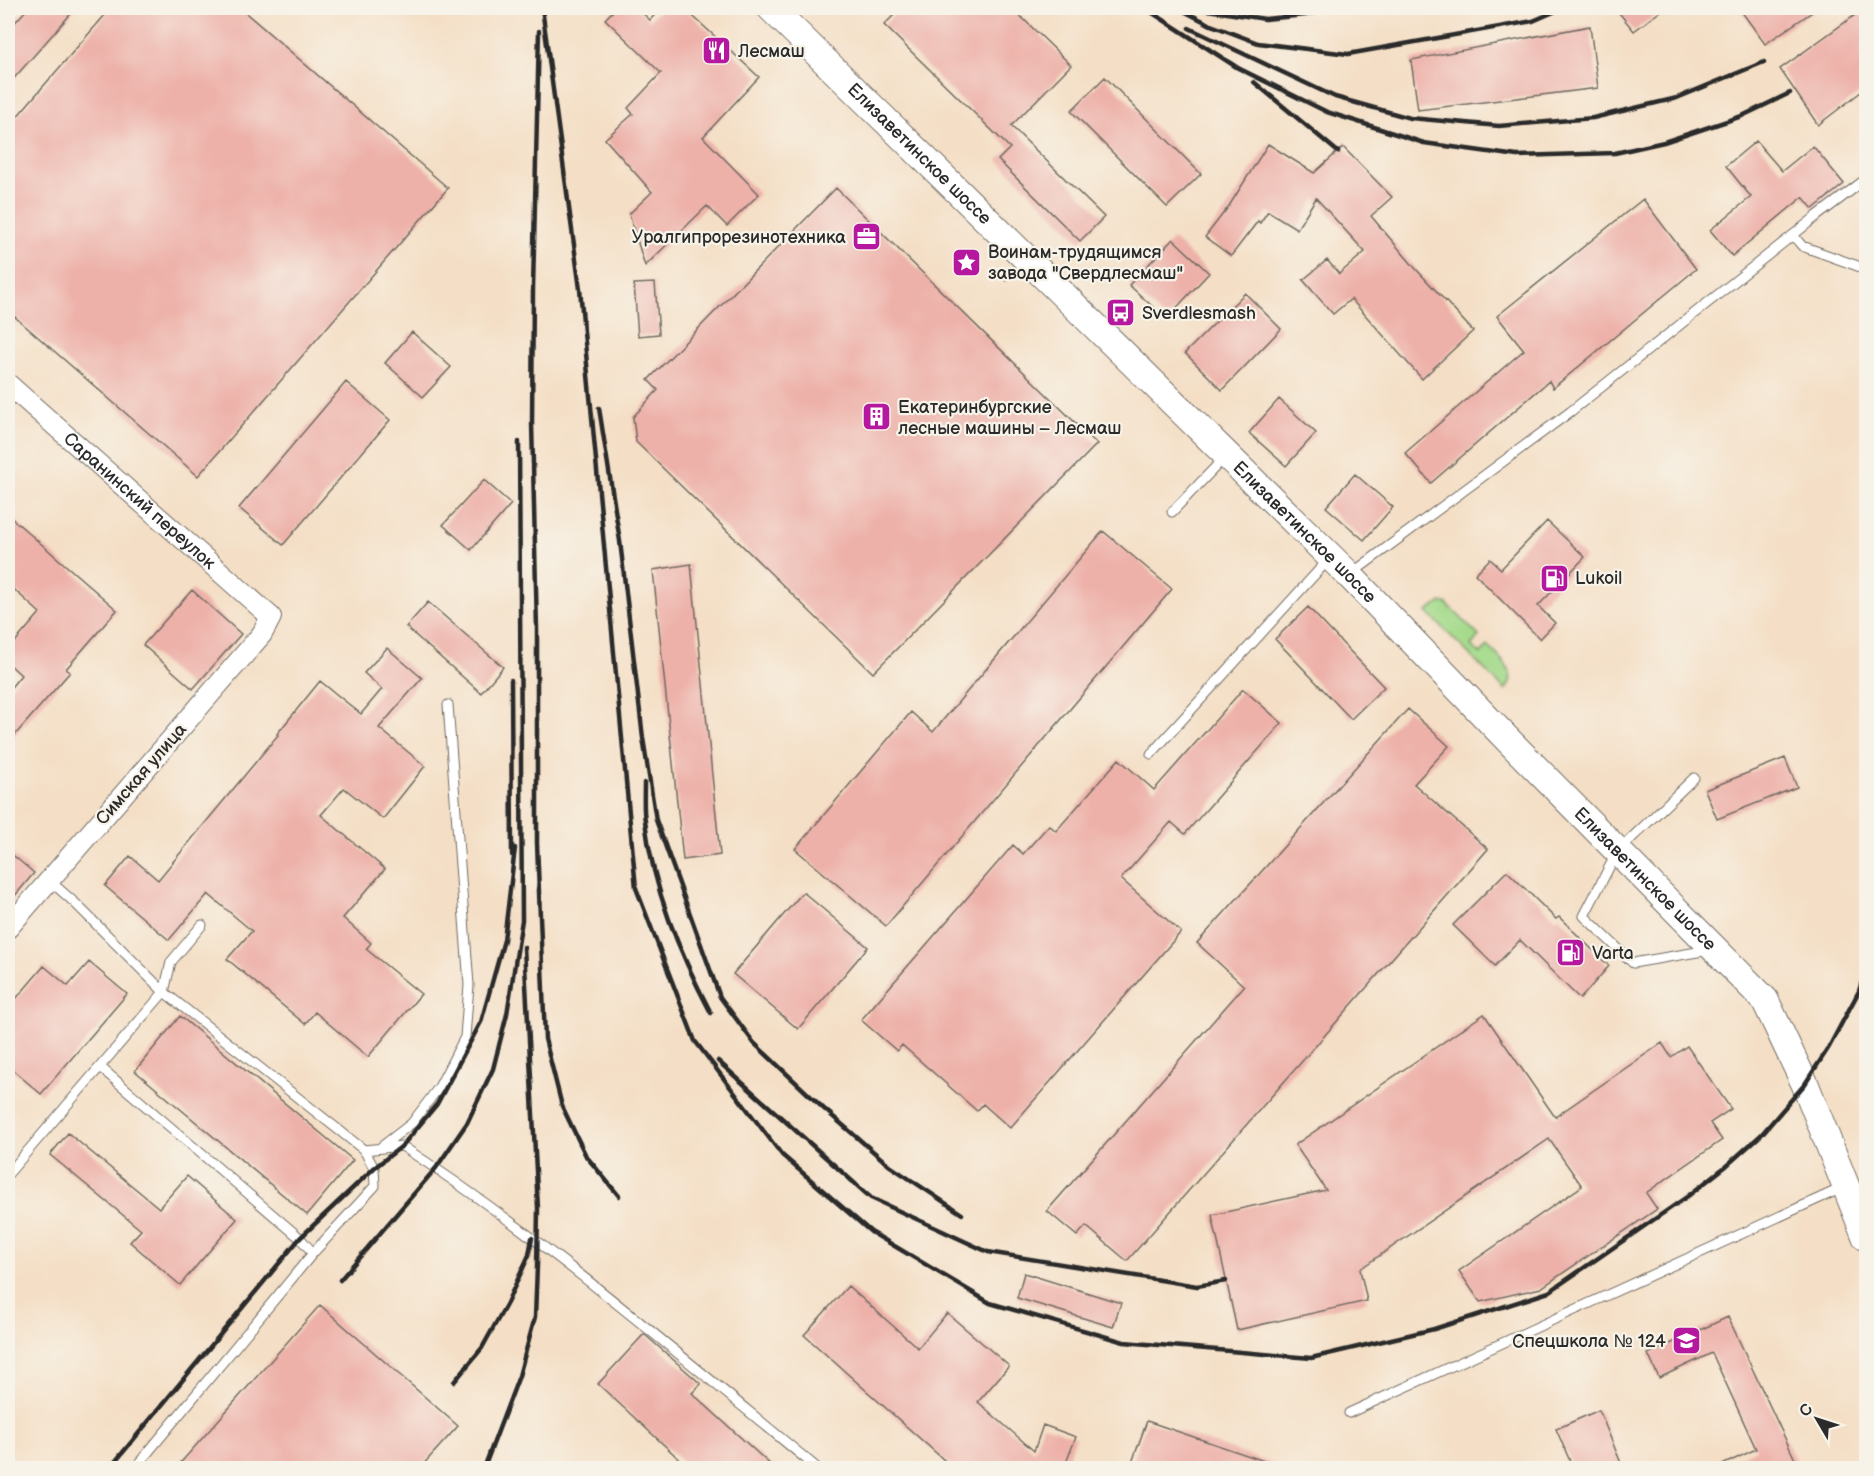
<svg xmlns="http://www.w3.org/2000/svg" width="1874" height="1476" font-family="'Balsamiq Sans',sans-serif">
	<style>
		.green { fill: #a4da8b; stroke: #68825b; stroke-width: 1.5 }
		.building { fill: #edb1a9 }
		.lines { fill: none; stroke-linecap: round; stroke-linejoin: round }
		.service-casing { stroke: #716a61; stroke-width: 11 }
		.minor-casing { stroke: #716a61; stroke-width: 22 }
		.secondary-casing { stroke: #716a61; stroke-width: 29 }
		.path { stroke: #716a61; stroke-width: 3; stroke-dasharray: 1.5 4.5; stroke-linecap: butt }
		.service { stroke: #fff; stroke-width: 9 }
		.minor { stroke: #fff; stroke-width: 20 }
		.secondary { stroke: #fff; stroke-width: 27 }
		.rail { stroke: #2b2b2b; stroke-width: 4.5 }
		.labels { text-anchor: middle; stroke-width: 4.5; stroke-linejoin: round; paint-order: stroke }
		.poi-label { font-size: 18px; fill: #2b2b2b; stroke: #f7f3e8; text-anchor: start }
		.street-label { font-size: 18px; fill: #2b2b2b; stroke: #f7f3e8 }
	</style>
	<rect width="100%" height="100%" fill="#f7f3e8"/>
	<filter id="ink" filterUnits="userSpaceOnUse"><feTurbulence type="fractalNoise" baseFrequency=".0167" numOctaves="2"/><feDisplacementMap in="SourceGraphic" scale="12" xChannelSelector="R" yChannelSelector="G"/><feConvolveMatrix kernelMatrix="1 2 1 2 8 2 1 2 1" color-interpolation-filters="sRGB"/></filter>
	<filter id="wash" filterUnits="userSpaceOnUse"><feTurbulence type="fractalNoise" baseFrequency=".008" numOctaves="4" result="noise"/><feDisplacementMap in="SourceGraphic" scale="24" xChannelSelector="R" yChannelSelector="G"/><feGaussianBlur stdDeviation="1.35" result="paint"/><feColorMatrix in="noise" values="0 0 0 0 0 0 0 0 0 0 0 0 0 0 0 0 0 1.4 0 .05"/><feComposite in="paint" operator="in"/></filter>
	<g filter="url(#wash)">
		<rect width="100%" height="100%" fill="#f4dfc6"/>
		<path class="green" d="M 1440,603 L 1446,603 L 1479,636 L 1471,646 L 1481,654 L 1488,646 C 1499,657 1521,675 1505,690 L 1427,612 Z"/>
		<g id="blocks">
			<path class="building" d="M 28,8 L 76,8 L 8,85 L 8,30 Z
				M 111,8 L 240,8 L 448,188 L 198,476 L 8,311 L 8,127 Z
				M 616,8 L 637,8 L 650,20 L 661,8 L 684,8 L 759,77 L 703,137 L 759,194 L 727,226 L 707,206 L 645,266 L 629,214 L 652,192 L 605,139 L 633,114 L 628,108 L 661,73 L 605,19 Z
				M 901,8 L 1012,8 L 1071,65 L 1011,126 L 1104,217 L 1080,241 L 998,160 L 1010,148 L 884,25 Z
				M 1615,8 L 1665,8 L 1634,31 Z
				M 1739,8 L 1818,8 L 1765,44 Z
				M 1865,8 L 1866,8 L 1866,88 L 1818,125 L 1780,69 Z
				M 1590,26 L 1598,88 L 1418,110 L 1411,60 Z
				M 1105,77 L 1201,174 L 1167,207 L 1071,111 Z
				M 1756,141 L 1782,171 L 1813,146 L 1844,184 L 1813,209 L 1803,197 L 1732,256 L 1710,230 L 1751,197 L 1726,166 Z
				M 1268,144 L 1314,173 L 1343,147 L 1392,197 L 1371,216 L 1416,269 L 1473,331 L 1422,379 L 1351,299 L 1333,314 L 1303,280 L 1327,260 L 1339,274 L 1365,252 L 1316,198 L 1297,229 L 1268,211 L 1260,223 L 1258,221 L 1231,256 L 1205,237 L 1229,206 Z
				M 836,188 L 1097,444 L 873,673 L 636,442 L 633,417 L 658,390 L 648,380 Z
				M 1643,199 L 1696,269 L 1553,388 L 1549,381 L 1431,483 L 1405,453 L 1524,350 L 1497,316 Z
				M 1173,239 L 1209,273 L 1166,319 L 1129,285 Z
				M 655,283 L 659,334 L 638,336 L 634,284 Z
				M 1245,293 L 1281,329 L 1222,390 L 1185,353 Z
				M 412,332 L 451,367 L 423,397 L 385,363 Z
				M 346,382 L 390,420 L 283,545 L 239,508 Z
				M 1279,399 L 1316,433 L 1286,466 L 1249,433 Z
				M 1355,474 L 1393,507 L 1364,540 L 1326,507 Z
				M 484,480 L 511,504 L 471,550 L 443,525 Z
				M 8,515 L 117,610 L 66,669 L 70,672 L 8,743 L 8,691 L 21,675 L 8,663 L 8,650 L 40,613 L 8,584 Z
				M 1547,521 L 1585,557 L 1538,606 L 1555,623 L 1540,639 L 1475,574 L 1490,559 L 1501,569 Z
				M 1103,531 L 1172,589 L 886,926 L 795,849 L 911,712 L 933,732 Z
				M 691,564 L 720,855 L 683,860 L 653,570 Z
				M 192,590 L 241,634 L 193,689 L 143,645 Z
				M 428,602 L 503,667 L 481,693 L 406,627 Z
				M 1308,607 L 1384,687 L 1351,719 L 1275,639 Z
				M 387,648 L 422,678 L 379,728 L 425,766 L 383,819 L 344,788 L 321,815 L 385,869 L 343,918 L 371,943 L 366,949 L 421,994 L 368,1057 L 315,1012 L 305,1024 L 227,959 L 252,931 L 208,894 L 169,940 L 105,886 L 130,856 L 158,880 L 278,735 L 277,734 L 320,681 L 361,714 L 382,689 L 364,673 Z
				M 1243,689 L 1282,723 L 1185,834 L 1171,822 L 1121,879 L 1181,932 L 1010,1128 L 983,1104 L 977,1111 L 902,1045 L 897,1051 L 861,1020 L 1013,845 L 1023,854 L 1049,825 L 1056,831 L 1119,759 L 1154,790 Z
				M 1408,709 L 1449,746 L 1414,784 L 1488,849 L 1127,1261 L 1086,1226 L 1077,1236 L 1047,1211 L 1244,986 L 1197,943 Z
				M 1785,758 L 1797,787 L 1717,819 L 1705,790 Z
				M 8,851 L 34,873 L 8,904 Z
				M 1507,871 L 1556,919 L 1559,917 L 1609,966 L 1580,999 L 1520,940 L 1495,966 L 1453,925 Z
				M 803,892 L 868,947 L 798,1029 L 733,974 Z
				M 89,962 L 127,994 L 41,1094 L 8,1066 L 8,1008 L 44,966 L 68,986 Z
				M 1484,1014 L 1555,1117 L 1662,1043 L 1671,1057 L 1687,1046 L 1731,1109 L 1710,1123 L 1722,1140 L 1646,1193 L 1657,1209 L 1541,1288 L 1480,1302 L 1459,1271 L 1582,1186 L 1549,1139 L 1360,1269 L 1367,1301 L 1237,1330 L 1212,1215 L 1326,1190 L 1295,1145 Z
				M 180,1016 L 353,1160 L 307,1215 L 135,1071 Z
				M 68,1133 L 159,1208 L 187,1176 L 237,1219 L 180,1285 L 130,1242 L 141,1230 L 50,1155 Z
				M 1024,1273 L 1121,1303 L 1113,1327 L 1017,1298 Z
				M 848,1286 L 918,1348 L 947,1313 L 1009,1366 L 978,1402 L 1034,1451 L 1043,1425 L 1076,1437 L 1064,1468 L 953,1468 L 804,1335 Z
				M 320,1305 L 458,1426 L 420,1468 L 176,1468 Z
				M 1728,1317 L 1799,1468 L 1716,1468 L 1756,1449 L 1712,1353 L 1659,1378 L 1648,1354 Z
				M 644,1334 L 701,1384 L 692,1393 L 774,1468 L 689,1468 L 598,1384 Z
				M 1599,1410 L 1623,1468 L 1573,1468 L 1556,1429 Z
				M 1147,1421 L 1279,1466 L 1278,1468 L 1130,1468 Z"/>
		</g>
	</g>
	<g filter="url(#ink)">
		<use href="#blocks" fill-opacity="0" stroke="#716a61" stroke-width="1.5"/>
		<g class="lines">
			<defs>
				<path id="service" d="M 1793,235 L 1802,246 L 1866,269
					M 1172,512 L 1225,457
					M 1351,574 L 1570,412 L 1817,216 L 1866,179
					M 1151,754 L 1329,559
					M 1694,778 L 1617,852 L 1584,916 L 1633,963 L 1709,950
					M 49,880 L 75,903 L 164,992 L 364,1150 L 402,1146 C 549,1242 682,1357 817,1468
					M 100,1067 L 300,1238 L 313,1253
					M 381,1147 L 412,1123 L 439,1087 L 465,1037 L 469,985 L 448,705
					M 8,1174 L 164,992 L 171,962 L 202,925
					M 1349,1413 L 1844,1187
					M 135,1468 L 313,1253 L 375,1186 L 374,1168 L 364,1150"/>
				<g id="minor">
					<path id="s1" d="M 8,384 L 271,617 L 262,634 L 8,928"/>
				</g>
				<g id="secondary">
					<path id="s2" d="M 771,8 L 1349,575 L 1507,739 L 1765,1000 L 1805,1084 L 1866,1237"/>
				</g>
			</defs>
			<use href="#service" class="service-casing"/>
			<use href="#minor" class="minor-casing"/>
			<use href="#secondary" class="secondary-casing"/>
			<path class="path" d="M 1005,281 L 1011,273"/>
			<use href="#service" class="service"/>
			<use href="#minor" class="minor"/>
			<use href="#secondary" class="secondary"/>
			<path class="rail" d="M 542,8 L 580,289 L 636,888 L 695,1041 L 782,1155 L 871,1232 L 990,1303 L 1124,1342 L 1311,1358 L 1434,1329 L 1549,1292 L 1688,1196 L 1725,1167 L 1761,1135 L 1805,1084 L 1829,1047 L 1859,991 L 1866,969
				M 1145,8 L 1238,68 L 1327,112 L 1424,143 L 1517,156 L 1615,153 L 1664,142 L 1742,116 L 1790,93
				M 1178,8 L 1211,25 L 1258,43 L 1348,54 L 1533,21 L 1563,8
				M 1195,8 L 1265,19 L 1305,15 L 1330,8
				M 1189,28 L 1335,97 L 1410,118 L 1499,126 L 1593,118 L 1677,98 L 1764,62
				M 539,31 L 533,289 L 532,423 L 537,629 L 537,843 L 545,1039 L 562,1106 L 586,1156 L 619,1196
				M 1254,82 L 1338,152
				M 599,408 L 620,541 L 643,738 L 656,820 L 720,997 L 754,1043 L 823,1108 L 890,1166 L 962,1214
				M 511,680 L 512,855
				M 644,783 C 644,796 643,809 645,821 C 653,889 679,952 711,1013
				M 718,1061 L 871,1198 L 988,1252 L 1197,1286 L 1226,1281
				M 340,1280 L 436,1168 L 467,1123 L 493,1069 L 507,1014 L 522,920 L 519,442
				M 454,1382 L 482,1348 L 507,1303 L 529,1255 L 532,1238
				M 110,1468 L 300,1238 L 374,1168 L 402,1146 L 437,1104 L 481,1022 L 504,940 L 515,848
				M 484,1468 L 519,1376 L 535,1317 L 537,1266 L 538,1208 L 524,947"/>
		</g>
	</g>
	<defs>
		<symbol id="restaurant-square" viewBox="-11 -11 22 22"><rect x="-9" y="-9" width="18" height="18" rx="4" fill="#b5179e" stroke="#f7f3e8"/><path d="M-5-6h1v4h1v-4h1v4h1v-4h1v5L-1.5 .5V6h-2V.5L-5-1ZM5-6V6H3V1.5H1.5Q1.5-4 5-6Z" fill="#fff"/></symbol>
		<symbol id="office-square" viewBox="-11 -11 22 22"><rect x="-9" y="-9" width="18" height="18" rx="4" fill="#b5179e" stroke="#f7f3e8"/><path d="M-6-3h4V-5.5h4V-3h4V5H-6ZM-1-4.5V-3h2v-1.5ZM-6 0V1H6V0Z" fill="#fff"/></symbol>
		<symbol id="sight-square" viewBox="-11 -11 22 22"><rect x="-9" y="-9" width="18" height="18" rx="4" fill="#b5179e" stroke="#f7f3e8"/><path d="M0-6L1.8-2.2L6-1.7L2.9 1.2L3.7 5.4L0 3.3L-3.7 5.4L-2.9 1.2L-6-1.7L-1.8-2.2Z" fill="#fff"/></symbol>
		<symbol id="bus-square" viewBox="-11 -11 22 22"><rect x="-9" y="-9" width="18" height="18" rx="4" fill="#b5179e" stroke="#f7f3e8"/><path d="M-5-6H5V4H4V6H2V4H-2V6H-4V4H-5ZM-3.5-4V0h7V-4ZM-3.5 1.2v1.5H-2V1.2ZM2 1.2v1.5H3.5V1.2Z" fill="#fff"/></symbol>
		<symbol id="building-square" viewBox="-11 -11 22 22"><rect x="-9" y="-9" width="18" height="18" rx="4" fill="#b5179e" stroke="#f7f3e8"/><path d="M-4-6H4V6H1V3H-1V6H-4ZM-2.5-4.3h1.7v1.8h-1.7ZM.8-4.3h1.7v1.8H.8ZM-2.5-1h1.7V.8h-1.7ZM.8-1h1.7V.8H.8Z" fill="#fff"/></symbol>
		<symbol id="fuel-square" viewBox="-11 -11 22 22"><rect x="-9" y="-9" width="18" height="18" rx="4" fill="#b5179e" stroke="#f7f3e8"/><path d="M-5.5-6h7V0h2V4h1.3V-2.5L3-4.5l.8-.8L6-3V5H2.5V1h-1V6h-7ZM-4.2-4.7v3.2H.2V-4.7Z" fill="#fff"/></symbol>
		<symbol id="school-square" viewBox="-11 -11 22 22"><rect x="-9" y="-9" width="18" height="18" rx="4" fill="#b5179e" stroke="#f7f3e8"/><path d="M0-5L7-2L0 1L-7-2ZM-4 1L0 2.5L4 1V4Q0 6-4 4Z" fill="#fff"/></symbol>
	</defs>
	<g fill-rule="evenodd">
		<use href="#restaurant-square" x="700" y="34" width="33" height="33"/>
		<use href="#office-square" x="850" y="220" width="33" height="33"/>
		<use href="#sight-square" x="950" y="246" width="33" height="33"/>
		<use href="#bus-square" x="1104" y="296" width="33" height="33"/>
		<use href="#building-square" x="860" y="400" width="33" height="33"/>
		<use href="#fuel-square" x="1538" y="562" width="33" height="33"/>
		<use href="#fuel-square" x="1554" y="936" width="33" height="33"/>
		<use href="#school-square" x="1670" y="1324" width="33" height="33"/>
	</g>
	<g class="labels">
		<g class="poi-label">
			<text x="738" y="57">Лесмаш</text>
			<text x="846" y="243" text-anchor="end">Уралгипрорезинотехника</text>
			<text x="988" y="258">Воинам-трудящимся<tspan x="988" dy="21">завода "Свердлесмаш"</tspan></text>
			<text x="1142" y="319">Sverdlesmash</text>
			<text x="898" y="413">Екатеринбургские<tspan x="898" dy="21">лесные машины – Лесмаш</tspan></text>
			<text x="1575" y="584">Lukoil</text>
			<text x="1592" y="959">Varta</text>
			<text x="1666" y="1347" text-anchor="end">Спецшкола № 124</text>
		</g>
		<g class="street-label">
			<text dy="6" stroke="none"><textPath href="#s2" startOffset="208">Елизаветинское шоссе</textPath></text>
			<text dy="6" stroke="none"><textPath href="#s1" startOffset="176">Саранинский переулок</textPath></text>
			<text dy="6" stroke="none"><textPath href="#s2" startOffset="748">Елизаветинское шоссе</textPath></text>
			<text transform="translate(141 774) rotate(-49)" y="6">Симская улица</text>
			<text dy="6" stroke="none"><textPath href="#s2" startOffset="1234">Елизаветинское шоссе</textPath></text>
		</g>
	</g>
	<rect width="1874" height="1476" fill="none" stroke="#f7f3e8" stroke-width="30"/>
	<g transform="translate(1817 1419) rotate(309)" stroke="#f7f3e8" stroke-width="4.5" paint-order="stroke">
	<path d="M0-4.5L10 22L0 15L-10 22Z" fill="#2b2b2b"/>
	<text y="-9" font-size="16" font-weight="bold" text-anchor="middle" fill="#2b2b2b">С</text>
	</g>
</svg>
